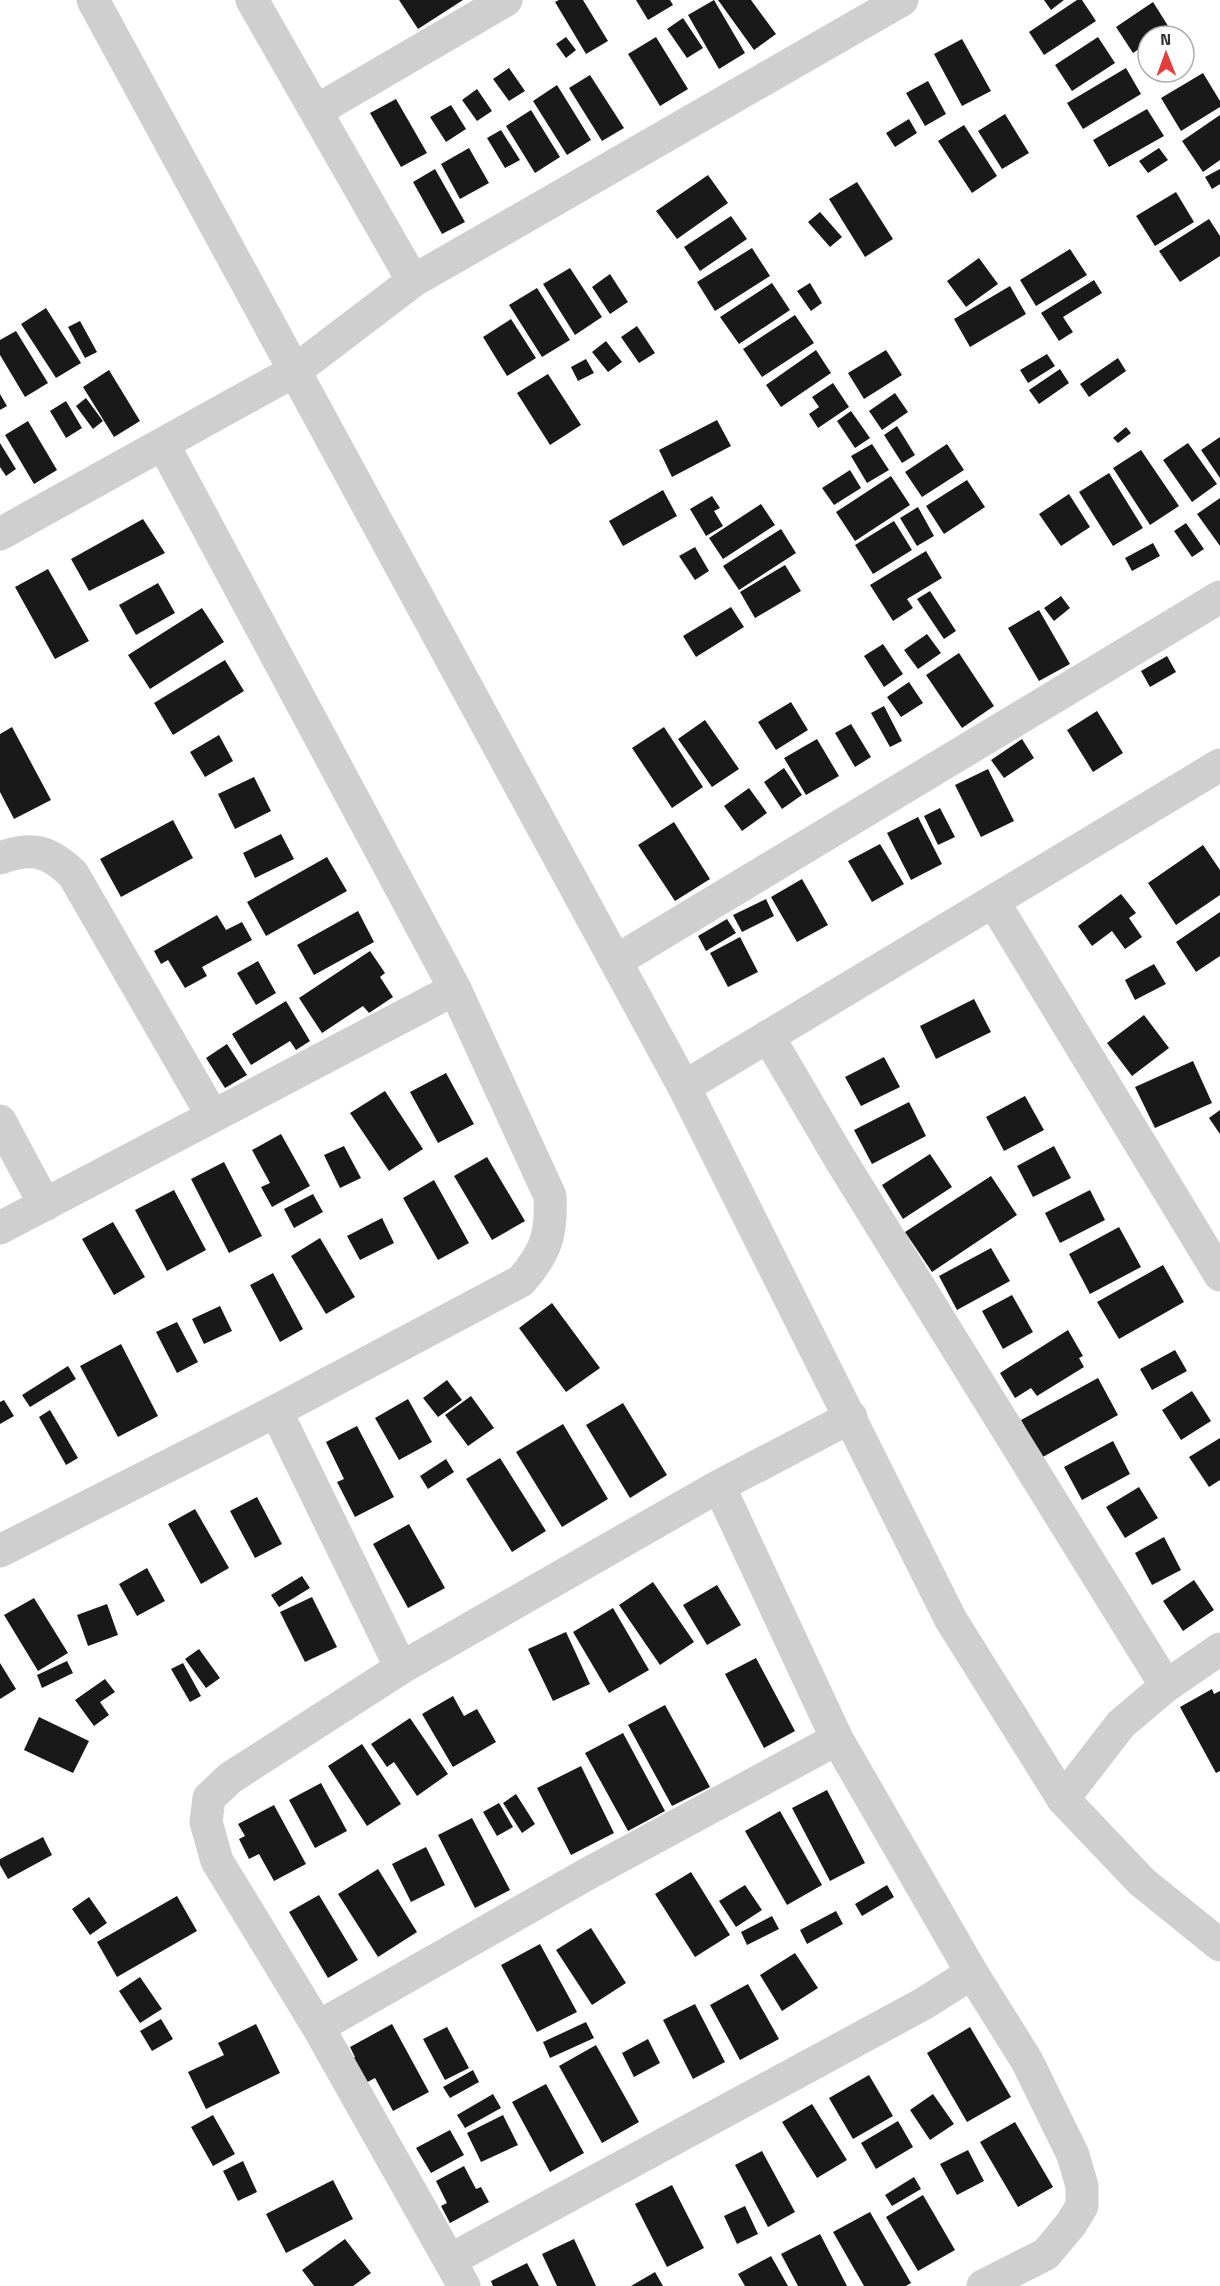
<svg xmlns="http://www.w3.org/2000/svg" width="1220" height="2286" font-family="'Titillium Web',sans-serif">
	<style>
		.building { fill: #191919 }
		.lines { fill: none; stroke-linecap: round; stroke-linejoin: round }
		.minor { stroke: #cfcfcf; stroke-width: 33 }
		.tertiary { stroke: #cfcfcf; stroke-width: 33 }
	</style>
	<rect width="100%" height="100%" fill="#fff"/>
	<path class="building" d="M 399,0 L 463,0 L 418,29 Z
		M 559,0 L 583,0 L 608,41 L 586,54 L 555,2 Z
		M 636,0 L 670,0 L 673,5 L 648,20 Z
		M 714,0 L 745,53 L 719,69 L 688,15 Z
		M 718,0 L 751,0 L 776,34 L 754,50 Z
		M 1044,0 L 1064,0 L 1051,10 Z
		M 1077,0 L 1082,0 L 1096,21 L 1044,55 L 1029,32 Z
		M 1153,2 L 1170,29 L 1159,36 L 1148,36 L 1148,43 L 1133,53 L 1116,27 Z
		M 683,18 L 703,48 L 687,58 L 667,29 Z
		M 566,37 L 576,50 L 566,58 L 556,44 Z
		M 656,37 L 688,89 L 660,106 L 628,54 Z
		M 1098,37 L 1115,63 L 1072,91 L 1055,65 Z
		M 962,39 L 991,91 L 962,106 L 934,54 Z
		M 509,68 L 525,91 L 509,101 L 493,79 Z
		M 1126,68 L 1141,94 L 1083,129 L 1067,103 Z
		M 1203,73 L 1220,101 L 1220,107 L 1181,131 L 1161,98 Z
		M 590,75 L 624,128 L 602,141 L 569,88 Z
		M 928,81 L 946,114 L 925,126 L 906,93 Z
		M 557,85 L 591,140 L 567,155 L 533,101 Z
		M 477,89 L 492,111 L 477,121 L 462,100 Z
		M 396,99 L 427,153 L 401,167 L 370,113 Z
		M 451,105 L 466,129 L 446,142 L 430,117 Z
		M 1147,109 L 1164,136 L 1109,167 L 1093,140 Z
		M 531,110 L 560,157 L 535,173 L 506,126 Z
		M 1005,114 L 1029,153 L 1002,169 L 978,131 Z
		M 1220,115 L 1220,160 L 1203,172 L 1182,141 Z
		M 909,119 L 917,133 L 895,147 L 886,133 Z
		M 964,125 L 997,176 L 972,193 L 938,141 Z
		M 501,130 L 520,160 L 505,168 L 487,138 Z
		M 469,148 L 489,183 L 460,199 L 441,164 Z
		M 1159,148 L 1168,160 L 1148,173 L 1139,161 Z
		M 435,169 L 465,222 L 442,234 L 413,182 Z
		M 1220,169 L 1220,184 L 1212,189 L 1205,177 Z
		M 708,175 L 728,203 L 677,239 L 656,211 Z
		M 857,182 L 893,239 L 865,257 L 829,199 Z
		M 1176,192 L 1194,222 L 1155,246 L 1136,216 Z
		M 820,212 L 842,237 L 830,247 L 808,222 Z
		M 731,216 L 747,239 L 700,271 L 684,247 Z
		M 1209,219 L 1220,236 L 1220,256 L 1180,282 L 1159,251 Z
		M 752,248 L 770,276 L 715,311 L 697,282 Z
		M 1070,249 L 1087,275 L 1036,306 L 1020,280 Z
		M 979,258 L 998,284 L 966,307 L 947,281 Z
		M 570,268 L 602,317 L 575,335 L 543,284 Z
		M 610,274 L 628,302 L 610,314 L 592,287 Z
		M 1094,280 L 1102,293 L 1063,317 L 1073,332 L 1059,341 L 1041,313 Z
		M 772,283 L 790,310 L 739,344 L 720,317 Z
		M 810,283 L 822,303 L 811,311 L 797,291 Z
		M 1010,286 L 1026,314 L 970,347 L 954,319 Z
		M 537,288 L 570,340 L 542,357 L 509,305 Z
		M 46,308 L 81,363 L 56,378 L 21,324 Z
		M 795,315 L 814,343 L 762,377 L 743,349 Z
		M 511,319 L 536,358 L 507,376 L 483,337 Z
		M 80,321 L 97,352 L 85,358 L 68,327 Z
		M 637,326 L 655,353 L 639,363 L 621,337 Z
		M 16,331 L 48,383 L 25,397 L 0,355 L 0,340 Z
		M 606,341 L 622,362 L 608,372 L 592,352 Z
		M 816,350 L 831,373 L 781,407 L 766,385 Z
		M 886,350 L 902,375 L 864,399 L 848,373 Z
		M 1047,354 L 1055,366 L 1028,383 L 1020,370 Z
		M 1118,358 L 1126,371 L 1089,397 L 1080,384 Z
		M 586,359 L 594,373 L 578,381 L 571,367 Z
		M 1060,369 L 1069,383 L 1039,404 L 1029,390 Z
		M 109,370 L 140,421 L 114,437 L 83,387 Z
		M 548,374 L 581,425 L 550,445 L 517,393 Z
		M 833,383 L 849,407 L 818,428 L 809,414 L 819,407 L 812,397 Z
		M 895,393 L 908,412 L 882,430 L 869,411 Z
		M 0,394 L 7,406 L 0,410 Z
		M 86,398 L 103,421 L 93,429 L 76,406 Z
		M 66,401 L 82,428 L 66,438 L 50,411 Z
		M 851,411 L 870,438 L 855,448 L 837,421 Z
		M 717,420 L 731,446 L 672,477 L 659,450 Z
		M 28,421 L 57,470 L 34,484 L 5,435 Z
		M 897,426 L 915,455 L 902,463 L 884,435 Z
		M 1126,427 L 1131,433 L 1118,443 L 1113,438 Z
		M 1220,437 L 1220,478 L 1201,450 Z
		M 0,443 L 16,469 L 6,476 L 0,467 Z
		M 1188,443 L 1217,484 L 1192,502 L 1163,460 Z
		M 872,444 L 889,470 L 867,483 L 851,456 Z
		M 947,444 L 964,470 L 922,497 L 905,472 Z
		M 1141,450 L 1179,506 L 1150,525 L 1113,468 Z
		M 850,470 L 861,488 L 834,505 L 822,488 Z
		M 1109,473 L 1143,528 L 1113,546 L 1079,492 Z
		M 891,476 L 910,505 L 855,541 L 836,512 Z
		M 967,480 L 985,507 L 944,534 L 926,506 Z
		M 663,490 L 677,516 L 623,546 L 609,521 Z
		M 1069,494 L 1090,527 L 1061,546 L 1039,514 Z
		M 712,496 L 720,508 L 714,511 L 723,526 L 706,536 L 690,509 Z
		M 1220,498 L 1220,546 L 1197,514 Z
		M 761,504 L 775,525 L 723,559 L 709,538 Z
		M 918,507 L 934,536 L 917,546 L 900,518 Z
		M 143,519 L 165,553 L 89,591 L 71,559 Z
		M 894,521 L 912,550 L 873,574 L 855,545 Z
		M 1186,523 L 1204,549 L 1192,557 L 1174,531 Z
		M 781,529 L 796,553 L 739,590 L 723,566 Z
		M 1153,543 L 1160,556 L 1132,571 L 1125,558 Z
		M 695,547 L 709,571 L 695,580 L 679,556 Z
		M 926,551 L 942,578 L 907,599 L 913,608 L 893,621 L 870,585 Z
		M 785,565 L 801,591 L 755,618 L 740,592 Z
		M 48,569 L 89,641 L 55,659 L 15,587 Z
		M 158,583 L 175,613 L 136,635 L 119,605 Z
		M 930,591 L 956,631 L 944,639 L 917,599 Z
		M 1061,596 L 1070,608 L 1054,621 L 1044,608 Z
		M 731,607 L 744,627 L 696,657 L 683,636 Z
		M 202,608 L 224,642 L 150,689 L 128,655 Z
		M 1039,610 L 1070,664 L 1039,681 L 1008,628 Z
		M 927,634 L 941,653 L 918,669 L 904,650 Z
		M 883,644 L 903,674 L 884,687 L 864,656 Z
		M 959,653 L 994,706 L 962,728 L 926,675 Z
		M 1167,656 L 1176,672 L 1150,687 L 1141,671 Z
		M 225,660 L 244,691 L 173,735 L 154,703 Z
		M 909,682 L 923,703 L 901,717 L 887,697 Z
		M 791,702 L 808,730 L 776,750 L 758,722 Z
		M 884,706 L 902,741 L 890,747 L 871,713 Z
		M 1097,711 L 1123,753 L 1093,772 L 1067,730 Z
		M 705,720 L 739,769 L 712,787 L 678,739 Z
		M 851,724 L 871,757 L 855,767 L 835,733 Z
		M 12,727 L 51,800 L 14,819 L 0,792 L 0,734 Z
		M 664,727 L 703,787 L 672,808 L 632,748 Z
		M 219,735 L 233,761 L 205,777 L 190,752 Z
		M 817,739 L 839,776 L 806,795 L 784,758 Z
		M 1022,739 L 1034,758 L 1004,778 L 991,760 Z
		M 784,768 L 802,795 L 782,809 L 764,782 Z
		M 988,769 L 1014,821 L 981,837 L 955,785 Z
		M 254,777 L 271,811 L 235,829 L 218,794 Z
		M 749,788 L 767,813 L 742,831 L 724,806 Z
		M 940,808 L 955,837 L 938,845 L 924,816 Z
		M 918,817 L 942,864 L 911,880 L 887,833 Z
		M 173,820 L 193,858 L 121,897 L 100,859 Z
		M 674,822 L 710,879 L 675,901 L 638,845 Z
		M 281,834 L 294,859 L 255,878 L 243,853 Z
		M 880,844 L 904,884 L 872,902 L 848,861 Z
		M 1203,845 L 1220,870 L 1220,895 L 1176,925 L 1148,883 Z
		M 327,857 L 347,891 L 266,936 L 247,902 Z
		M 802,879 L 828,925 L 797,942 L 771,897 Z
		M 1121,894 L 1136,913 L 1129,918 L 1142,937 L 1125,949 L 1112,931 L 1092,946 L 1078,926 Z
		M 766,899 L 774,916 L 742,932 L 733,915 Z
		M 358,911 L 374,942 L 314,975 L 297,945 Z
		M 1220,912 L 1220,956 L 1196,972 L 1176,942 Z
		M 217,915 L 226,930 L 242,922 L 252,940 L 202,967 L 207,976 L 185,988 L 168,960 L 161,964 L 154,951 Z
		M 727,919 L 736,933 L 706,951 L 698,936 Z
		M 740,937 L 758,972 L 728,987 L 710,953 Z
		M 370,951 L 385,973 L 380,977 L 393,997 L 369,1013 L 363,1006 L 322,1033 L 299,998 Z
		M 258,961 L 276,993 L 256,1005 L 237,973 Z
		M 1154,964 L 1166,984 L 1135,1000 L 1125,980 Z
		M 974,999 L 991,1032 L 936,1059 L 920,1026 Z
		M 286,1001 L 310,1041 L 296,1050 L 290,1041 L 251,1065 L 232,1034 Z
		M 1144,1015 L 1169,1048 L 1132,1076 L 1107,1043 Z
		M 227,1044 L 247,1075 L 225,1088 L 206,1058 Z
		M 884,1057 L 900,1087 L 861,1106 L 845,1077 Z
		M 1193,1061 L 1212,1103 L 1155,1128 L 1135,1087 Z
		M 446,1073 L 474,1124 L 438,1143 L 410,1092 Z
		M 385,1091 L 423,1149 L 389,1171 L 350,1113 Z
		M 1025,1096 L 1044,1130 L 1004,1151 L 986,1117 Z
		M 909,1102 L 926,1136 L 872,1164 L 854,1130 Z
		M 1220,1110 L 1220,1134 L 1209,1118 Z
		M 281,1134 L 310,1186 L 272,1207 L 261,1187 L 270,1183 L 252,1150 Z
		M 344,1146 L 361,1178 L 340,1188 L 324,1155 Z
		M 1054,1146 L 1071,1178 L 1033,1197 L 1017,1166 Z
		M 930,1154 L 952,1187 L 903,1219 L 882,1185 Z
		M 487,1157 L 525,1221 L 492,1240 L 454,1176 Z
		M 224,1162 L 262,1236 L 229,1253 L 191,1179 Z
		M 991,1176 L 1017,1215 L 932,1272 L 905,1232 Z
		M 434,1180 L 469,1243 L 438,1260 L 403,1198 Z
		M 174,1190 L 206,1250 L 167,1271 L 135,1210 Z
		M 1090,1190 L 1105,1220 L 1060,1243 L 1045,1213 Z
		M 313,1194 L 323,1212 L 294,1228 L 284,1209 Z
		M 382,1218 L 394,1243 L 360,1260 L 347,1236 Z
		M 113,1222 L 145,1277 L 114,1295 L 82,1239 Z
		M 1119,1227 L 1141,1267 L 1090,1294 L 1069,1254 Z
		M 320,1238 L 355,1297 L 326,1314 L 291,1256 Z
		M 991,1248 L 1010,1281 L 957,1310 L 939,1276 Z
		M 1163,1265 L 1184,1302 L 1119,1339 L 1097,1302 Z
		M 273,1273 L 303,1329 L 280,1342 L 250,1285 Z
		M 1012,1295 L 1033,1332 L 1003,1349 L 982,1311 Z
		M 552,1303 L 600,1368 L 566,1392 L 519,1328 Z
		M 220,1306 L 232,1331 L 204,1344 L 192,1319 Z
		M 177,1322 L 198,1362 L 177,1373 L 156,1332 Z
		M 1068,1330 L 1083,1356 L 1079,1358 L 1084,1367 L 1037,1396 L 1031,1388 L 1015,1398 L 1000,1373 Z
		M 121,1344 L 158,1416 L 118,1437 L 80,1366 Z
		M 1175,1350 L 1187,1371 L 1152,1390 L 1140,1369 Z
		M 68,1366 L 76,1379 L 30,1407 L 22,1395 Z
		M 1098,1378 L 1118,1415 L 1041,1458 L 1021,1420 Z
		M 447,1380 L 462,1400 L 438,1417 L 423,1398 Z
		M 1192,1391 L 1211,1421 L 1181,1440 L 1162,1410 Z
		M 471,1396 L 494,1428 L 468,1446 L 445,1415 Z
		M 408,1399 L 432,1442 L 399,1460 L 375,1418 Z
		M 4,1400 L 14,1416 L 0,1424 L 0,1402 Z
		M 623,1403 L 667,1475 L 630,1498 L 586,1425 Z
		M 50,1410 L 78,1458 L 66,1465 L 39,1417 Z
		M 563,1424 L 608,1499 L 562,1527 L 516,1452 Z
		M 357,1426 L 394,1497 L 355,1517 L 337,1482 L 344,1479 L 326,1442 Z
		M 1220,1438 L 1220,1480 L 1209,1487 L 1189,1457 Z
		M 1113,1441 L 1130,1474 L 1082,1500 L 1064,1467 Z
		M 500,1458 L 546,1531 L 512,1552 L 466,1479 Z
		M 446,1459 L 454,1472 L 428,1489 L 420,1476 Z
		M 1139,1487 L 1158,1518 L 1125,1538 L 1106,1507 Z
		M 257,1497 L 282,1544 L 255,1558 L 230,1511 Z
		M 195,1509 L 229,1568 L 201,1584 L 168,1524 Z
		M 409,1524 L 445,1588 L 408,1608 L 373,1544 Z
		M 1164,1537 L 1181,1570 L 1152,1585 L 1135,1553 Z
		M 147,1568 L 165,1601 L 137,1616 L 119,1584 Z
		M 302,1576 L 310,1588 L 279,1607 L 271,1595 Z
		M 1194,1580 L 1214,1610 L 1183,1631 L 1163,1601 Z
		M 653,1582 L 694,1642 L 660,1665 L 619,1605 Z
		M 717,1585 L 741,1625 L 707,1645 L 683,1605 Z
		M 312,1597 L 337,1647 L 305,1662 L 280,1612 Z
		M 34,1598 L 68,1653 L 38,1671 L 4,1615 Z
		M 107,1604 L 118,1635 L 88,1646 L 77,1615 Z
		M 613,1608 L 649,1670 L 609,1693 L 573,1632 Z
		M 566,1632 L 590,1684 L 553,1701 L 528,1649 Z
		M 199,1649 L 220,1678 L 206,1688 L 185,1659 Z
		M 756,1658 L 795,1731 L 764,1748 L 725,1674 Z
		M 67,1661 L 73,1673 L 42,1688 L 37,1675 Z
		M 0,1663 L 16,1689 L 0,1699 Z
		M 183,1663 L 201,1696 L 190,1702 L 171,1669 Z
		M 105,1679 L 115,1692 L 100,1702 L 109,1715 L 94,1726 L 75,1700 Z
		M 1212,1689 L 1214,1694 L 1220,1691 L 1220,1771 L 1216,1773 L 1180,1707 Z
		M 453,1696 L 464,1716 L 477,1709 L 496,1742 L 453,1767 L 422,1714 Z
		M 665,1705 L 710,1787 L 672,1806 L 628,1725 Z
		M 39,1717 L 89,1741 L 73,1773 L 24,1750 Z
		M 410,1718 L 448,1774 L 417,1796 L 394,1762 L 387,1767 L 371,1744 Z
		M 623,1733 L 665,1811 L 628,1831 L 585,1753 Z
		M 362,1744 L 401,1804 L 367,1826 L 328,1766 Z
		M 581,1766 L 614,1833 L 571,1855 L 537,1788 Z
		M 321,1783 L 347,1831 L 315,1848 L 289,1800 Z
		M 827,1790 L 865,1863 L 830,1881 L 792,1808 Z
		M 516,1794 L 535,1824 L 522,1833 L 503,1803 Z
		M 499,1803 L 513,1827 L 497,1836 L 483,1812 Z
		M 274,1805 L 306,1864 L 274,1881 L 259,1854 L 249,1859 L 239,1839 L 245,1836 L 238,1824 Z
		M 780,1811 L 822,1885 L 787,1905 L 745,1831 Z
		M 472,1818 L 510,1890 L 475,1908 L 438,1835 Z
		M 43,1837 L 52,1855 L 8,1879 L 0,1865 L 0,1859 Z
		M 426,1847 L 445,1885 L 411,1902 L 392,1864 Z
		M 378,1869 L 417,1932 L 378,1957 L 338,1894 Z
		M 691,1872 L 730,1935 L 695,1957 L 655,1894 Z
		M 745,1885 L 762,1910 L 736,1927 L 719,1901 Z
		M 887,1885 L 894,1897 L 862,1916 L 855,1904 Z
		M 319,1895 L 358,1960 L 328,1978 L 289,1912 Z
		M 177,1896 L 197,1931 L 117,1977 L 97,1942 Z
		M 89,1897 L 107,1923 L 90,1935 L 72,1909 Z
		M 836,1911 L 843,1924 L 807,1944 L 800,1930 Z
		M 772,1916 L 779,1929 L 747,1945 L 741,1932 Z
		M 591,1928 L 626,1983 L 592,2005 L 556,1950 Z
		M 540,1944 L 577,2012 L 537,2032 L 501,1965 Z
		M 795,1953 L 818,1988 L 782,2011 L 760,1975 Z
		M 140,1977 L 162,2009 L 140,2023 L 119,1991 Z
		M 748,1984 L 779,2039 L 740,2060 L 710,2005 Z
		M 695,2004 L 725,2062 L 693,2079 L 663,2020 Z
		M 161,2019 L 173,2039 L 152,2051 L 140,2031 Z
		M 586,2022 L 594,2038 L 550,2058 L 543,2042 Z
		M 256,2024 L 280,2073 L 206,2109 L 188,2072 L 224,2055 L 218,2043 Z
		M 392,2024 L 429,2092 L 393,2111 L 375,2078 L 362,2085 L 348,2061 L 355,2057 L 350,2047 Z
		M 447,2027 L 469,2068 L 445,2080 L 423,2039 Z
		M 970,2027 L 1011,2097 L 967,2122 L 927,2053 Z
		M 648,2039 L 660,2063 L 634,2077 L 622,2053 Z
		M 596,2045 L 639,2122 L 602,2143 L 559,2066 Z
		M 473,2070 L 479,2082 L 450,2098 L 443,2087 Z
		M 869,2075 L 893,2116 L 853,2139 L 829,2098 Z
		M 546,2084 L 584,2153 L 550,2172 L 512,2102 Z
		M 493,2094 L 501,2108 L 465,2128 L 457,2115 Z
		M 933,2094 L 954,2124 L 930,2140 L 910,2110 Z
		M 812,2104 L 847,2160 L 817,2178 L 782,2122 Z
		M 213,2115 L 235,2154 L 213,2166 L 191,2127 Z
		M 503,2115 L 518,2145 L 481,2162 L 467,2133 Z
		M 898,2121 L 913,2147 L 876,2169 L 861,2143 Z
		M 1015,2122 L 1053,2187 L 1018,2207 L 980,2142 Z
		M 450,2130 L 464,2155 L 431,2173 L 416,2148 Z
		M 968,2150 L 984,2181 L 957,2195 L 940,2164 Z
		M 762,2151 L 795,2212 L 768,2227 L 735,2165 Z
		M 243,2161 L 257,2192 L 238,2201 L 223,2171 Z
		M 464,2166 L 476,2189 L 481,2187 L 489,2202 L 450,2223 L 441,2206 L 447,2203 L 436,2181 Z
		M 914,2177 L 921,2189 L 892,2206 L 885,2195 Z
		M 333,2180 L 353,2219 L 286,2253 L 266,2214 Z
		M 672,2185 L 704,2248 L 667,2267 L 635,2204 Z
		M 923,2195 L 955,2250 L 918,2271 L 886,2217 Z
		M 745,2206 L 758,2234 L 737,2244 L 724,2216 Z
		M 870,2212 L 911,2283 L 906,2286 L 864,2286 L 833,2232 Z
		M 820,2234 L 847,2286 L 798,2286 L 781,2254 Z
		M 345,2239 L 371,2273 L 353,2286 L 314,2286 L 302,2270 Z
		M 574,2239 L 596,2286 L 557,2286 L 542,2254 Z
		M 771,2256 L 788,2286 L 745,2286 L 738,2274 Z
		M 527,2263 L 539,2286 L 493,2286 L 491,2281 Z
		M 655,2272 L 663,2286 L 631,2286 Z"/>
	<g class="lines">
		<path class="minor" d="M 252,0 L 413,281
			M 316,111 L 506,0
			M 0,534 L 296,370 L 413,281 L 902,0
			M 0,858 C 33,846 49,851 73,874 L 212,1115
			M 993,901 L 1220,1275
			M 616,961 L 1220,597
			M 768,1036 L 840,1159 L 1166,1686
			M 684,1087 L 1220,765
			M 0,1121 L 45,1205
			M 0,1228 L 455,989
			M 276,1411 L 401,1668
			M 719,1486 L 837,1739 L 972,1973 L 1027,2061 L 1073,2155 L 1082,2186 L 1082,2206 L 1071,2224 L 1046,2254 L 983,2286
			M 0,1551 L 276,1411 L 521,1281 C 546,1252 552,1235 550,1196 L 455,989 L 163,444
			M 1063,1799 L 1121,1724 L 1166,1686 L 1220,1649
			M 318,2027 L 589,1873 L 837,1739
			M 450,2260 L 923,2004 L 972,1973
			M 464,2286 L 318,2027 L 217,1861 L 206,1822 L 209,1798 L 230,1778 L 401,1668 L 719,1486 L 851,1417"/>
		<path class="tertiary" d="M 93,0 L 684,1087 L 951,1620 L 1063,1799 L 1142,1882 L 1220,1945"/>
	</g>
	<g transform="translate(1166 54) rotate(359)"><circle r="28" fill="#ffffff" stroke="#adadad" stroke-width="1.5"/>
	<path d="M0-4.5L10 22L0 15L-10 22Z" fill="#e53d39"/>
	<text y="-9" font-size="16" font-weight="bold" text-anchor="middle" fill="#323232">N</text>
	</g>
</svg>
